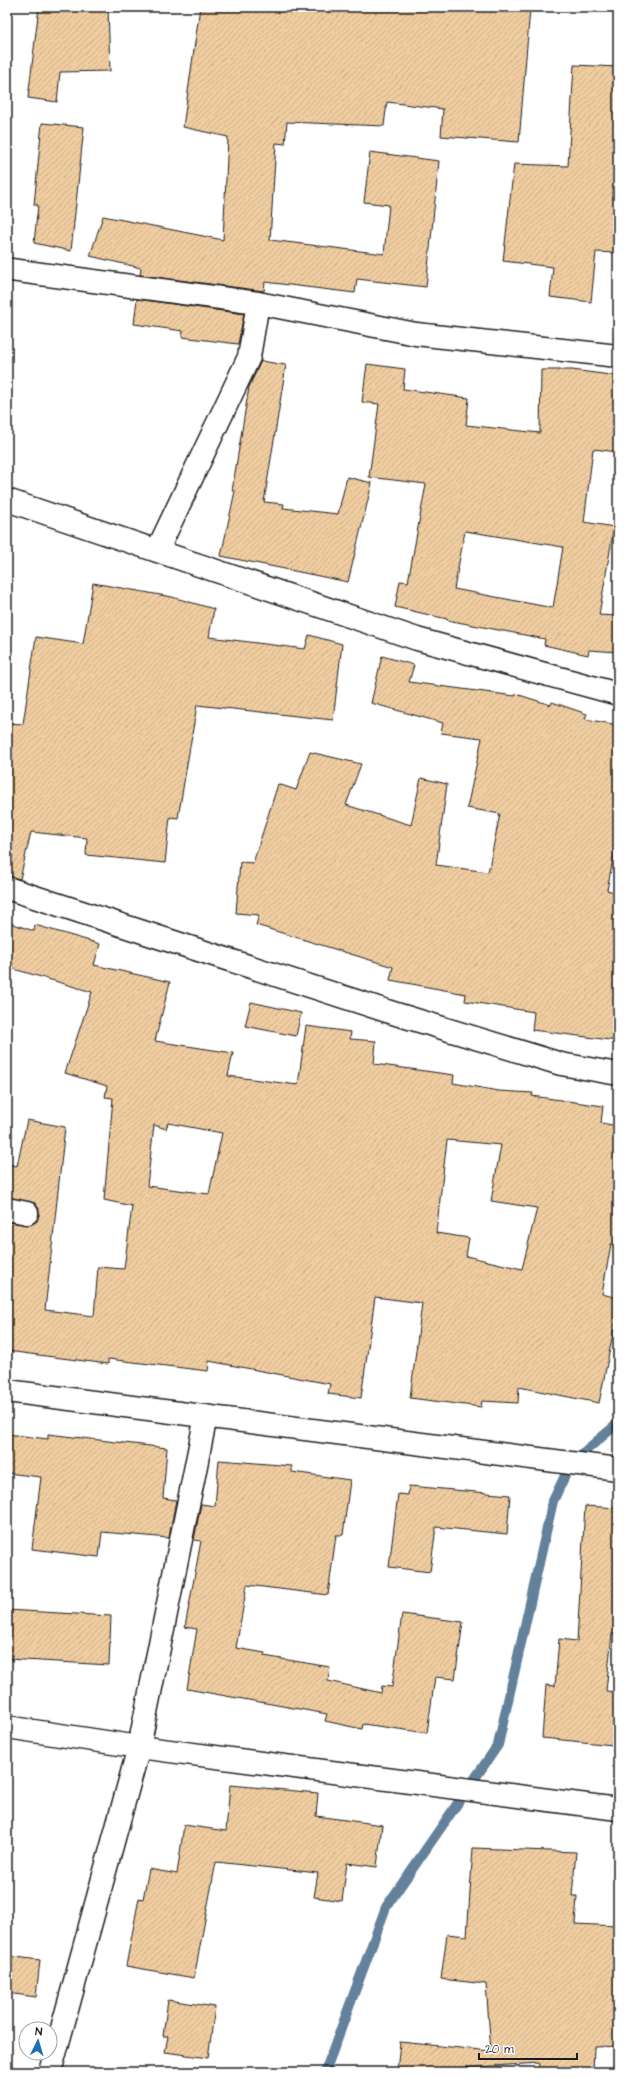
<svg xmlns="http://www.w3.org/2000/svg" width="625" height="2079" font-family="'Architects Daughter',sans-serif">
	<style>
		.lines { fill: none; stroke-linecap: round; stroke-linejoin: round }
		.stream { stroke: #63819b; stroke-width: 10 }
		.building { fill: url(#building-hatch); stroke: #1c1c1c; fill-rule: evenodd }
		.minor-casing { stroke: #1c1c1c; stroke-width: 25 }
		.minor { stroke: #fff; stroke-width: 22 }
	</style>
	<defs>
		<pattern id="building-hatch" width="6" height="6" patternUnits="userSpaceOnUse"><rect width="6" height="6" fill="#f0cda1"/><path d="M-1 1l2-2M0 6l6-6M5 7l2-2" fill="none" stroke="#cdaf8a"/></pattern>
	</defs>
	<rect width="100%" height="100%" fill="#fff"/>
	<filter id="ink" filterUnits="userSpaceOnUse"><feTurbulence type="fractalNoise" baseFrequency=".025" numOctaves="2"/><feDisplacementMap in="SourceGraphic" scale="8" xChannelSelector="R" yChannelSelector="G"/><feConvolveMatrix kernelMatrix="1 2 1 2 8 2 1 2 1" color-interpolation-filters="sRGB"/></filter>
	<g filter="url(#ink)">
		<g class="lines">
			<path class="stream" d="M 325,2072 L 386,1907 L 498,1745 L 553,1501 L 571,1463 L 616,1425"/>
		</g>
		<path class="building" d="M 39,7 L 108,7 L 110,71 L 60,72 L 57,102 L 28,98 Z
			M 200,7 L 507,7 L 530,9 L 519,142 L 441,136 L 443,109 L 387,102 L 384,126 L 287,122 L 285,144 L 276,143 L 270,240 L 384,254 L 389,205 L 364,202 L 370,152 L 439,161 L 426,287 L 357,279 L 355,293 L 265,282 L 264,291 L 140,275 L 141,268 L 90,256 L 103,216 L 223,240 L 228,137 L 183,127 Z
			M 574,65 L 618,67 L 618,163 L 615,253 L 596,252 L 591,302 L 550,297 L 553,267 L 503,261 L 514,164 L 568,166 Z
			M 42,123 L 84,127 L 71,251 L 34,243 L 38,205 L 34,205 Z
			M 137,299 L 244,314 L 238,344 L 182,337 L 183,331 L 134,324 Z
			M 261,361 L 286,365 L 264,502 L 284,504 L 283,508 L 338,514 L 347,477 L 372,483 L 348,582 L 221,556 L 235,491 L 232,491 L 249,387 Z
			M 367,364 L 405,369 L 403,389 L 469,398 L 466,425 L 540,433 L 541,370 L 572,370 L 618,376 L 618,452 L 593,449 L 584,522 L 614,527 L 599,615 L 618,616 L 618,652 L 589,650 L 588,655 L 544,645 L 545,639 L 447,620 L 447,619 L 395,607 L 400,581 L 408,582 L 426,484 L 369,477 L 379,404 L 362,402 ZM 465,531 L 563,547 L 553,608 L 454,589 Z
			M 93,583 L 172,597 L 214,609 L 209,637 L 305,649 L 309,635 L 342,644 L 333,720 L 197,705 L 178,818 L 170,817 L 165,863 L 86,855 L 87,838 L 31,832 L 20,879 L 7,876 L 7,723 L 23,724 L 36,637 L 83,644 Z
			M 382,656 L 414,665 L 409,682 L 515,696 L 516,694 L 551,705 L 552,702 L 587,714 L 585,719 L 618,725 L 618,834 L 607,890 L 618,893 L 618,1041 L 532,1030 L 534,1012 L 465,1001 L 466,994 L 390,980 L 393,967 L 256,925 L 259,915 L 236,913 L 240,862 L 253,863 L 278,784 L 296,790 L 310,752 L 361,764 L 346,805 L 411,825 L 421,778 L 447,784 L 436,865 L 488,872 L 500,814 L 467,808 L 482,738 L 441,733 L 443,723 L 371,703 Z
			M 7,922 L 34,931 L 35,925 L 100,944 L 94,965 L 170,982 L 155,1041 L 233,1053 L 228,1076 L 298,1085 L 306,1026 L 351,1032 L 350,1039 L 376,1041 L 374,1064 L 454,1075 L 453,1083 L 499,1091 L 533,1093 L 532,1096 L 603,1106 L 601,1123 L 618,1126 L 618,1245 L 611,1244 L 602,1294 L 618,1298 L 618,1309 L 599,1403 L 519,1387 L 518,1403 L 482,1401 L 481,1407 L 410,1398 L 422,1303 L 375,1297 L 361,1398 L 328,1394 L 330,1384 L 209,1361 L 208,1371 L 108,1359 L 108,1364 L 7,1351 L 7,1222 L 31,1225 L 37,1221 L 39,1215 L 39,1209 L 35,1203 L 7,1197 L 7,1164 L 17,1166 L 27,1120 L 65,1127 L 45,1310 L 94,1316 L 98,1267 L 124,1269 L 132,1206 L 104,1200 L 113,1098 L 105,1097 L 107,1086 L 65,1073 L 92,992 L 7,967 ZM 168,1123 L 222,1133 L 209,1194 L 147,1186 L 154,1125 L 166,1129 ZM 447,1140 L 501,1145 L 491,1201 L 537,1208 L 522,1269 L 466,1256 L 469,1238 L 436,1233 Z
			M 251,1002 L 301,1013 L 296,1036 L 245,1026 Z
			M 7,1434 L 48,1439 L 48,1434 L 167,1448 L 163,1498 L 176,1500 L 169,1538 L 102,1532 L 99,1557 L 32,1549 L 41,1477 L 7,1473 Z
			M 219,1460 L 292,1466 L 292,1472 L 350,1480 L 343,1535 L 336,1535 L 328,1595 L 247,1585 L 236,1648 L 265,1653 L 264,1656 L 330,1667 L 328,1681 L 381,1693 L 382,1686 L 392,1687 L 402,1614 L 463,1622 L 455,1679 L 435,1677 L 427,1733 L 363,1724 L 362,1729 L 325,1721 L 327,1714 L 187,1689 L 197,1629 L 185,1627 L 201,1541 L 194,1540 L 201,1504 L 215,1506 Z
			M 409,1486 L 510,1495 L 507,1534 L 436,1527 L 430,1572 L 389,1567 L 398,1494 L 408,1495 Z
			M 585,1506 L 618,1508 L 618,1634 L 612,1634 L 606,1691 L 617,1692 L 613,1745 L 542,1738 L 546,1685 L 555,1686 L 559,1639 L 577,1641 Z
			M 7,1610 L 111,1616 L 109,1665 L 7,1659 Z
			M 230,1785 L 318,1793 L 316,1816 L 382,1825 L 377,1867 L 347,1863 L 342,1901 L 314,1897 L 318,1873 L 216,1862 L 194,1978 L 126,1966 L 139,1898 L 143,1899 L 149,1869 L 177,1874 L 184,1825 L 226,1831 Z
			M 473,1848 L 576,1852 L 572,1896 L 577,1896 L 575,1924 L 618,1926 L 618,2046 L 594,2047 L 593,2072 L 538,2072 L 539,2063 L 448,2069 L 448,2072 L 397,2072 L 400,2042 L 491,2051 L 486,1984 L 441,1979 L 447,1934 L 467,1936 Z
			M 7,1956 L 40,1960 L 36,1997 L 7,1993 Z
			M 168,2000 L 215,2007 L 208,2058 L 165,2052 L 168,2036 L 163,2036 Z"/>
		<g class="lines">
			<defs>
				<path id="minor" d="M 11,270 L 258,303
					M 7,500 L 417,639 L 618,694
					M 157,551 L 249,357 L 258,303 L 416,334 L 618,356
					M 7,888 L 393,1013 L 561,1064 L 618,1074
					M 7,1209 L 27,1213
					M 7,1391 L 618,1469
					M 7,1727 L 139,1747 L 618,1809
					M 50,2072 L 139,1747 L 206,1416"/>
			</defs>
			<use href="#minor" class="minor-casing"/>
			<use href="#minor" class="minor"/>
		</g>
	</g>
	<rect width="625" height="2079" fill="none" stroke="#fff" stroke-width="24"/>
	<rect x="12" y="12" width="601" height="2055" fill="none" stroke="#1c1c1c" stroke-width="1.5" filter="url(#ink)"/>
	<g transform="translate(38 2041) rotate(5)"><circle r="19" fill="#ffffff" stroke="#a4a4a4"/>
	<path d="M0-3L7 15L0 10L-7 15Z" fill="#1f6fb2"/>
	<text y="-6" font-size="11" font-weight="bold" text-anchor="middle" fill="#1c1c1c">N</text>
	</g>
	<path d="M479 2053v6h98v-6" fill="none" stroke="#1c1c1c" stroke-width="2"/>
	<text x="485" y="2053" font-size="12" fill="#1c1c1c" stroke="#ffffff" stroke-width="3" paint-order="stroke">20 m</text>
</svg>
